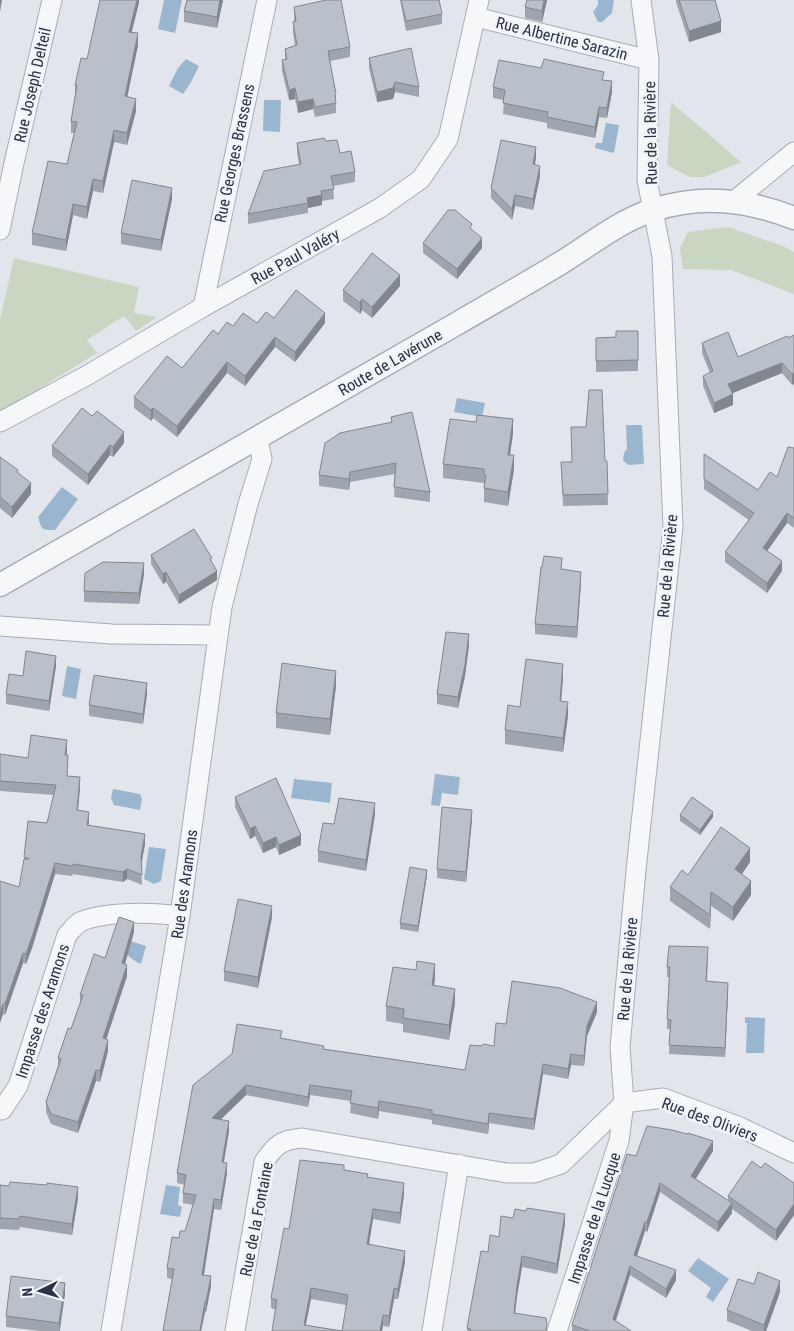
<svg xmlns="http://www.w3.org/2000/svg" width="794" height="1331" font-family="'Roboto Condensed',sans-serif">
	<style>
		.green { fill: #c8d6c2 }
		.water { fill: #9ab6ce }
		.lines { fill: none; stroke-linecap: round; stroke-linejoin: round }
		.minor-casing { stroke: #a6adb7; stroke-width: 21 }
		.tertiary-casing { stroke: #a6adb7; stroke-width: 25 }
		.minor { stroke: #f5f7f9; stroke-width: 19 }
		.tertiary { stroke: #f5f7f9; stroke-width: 22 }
		.wall { fill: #9fa5ae; fill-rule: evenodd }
		.shaded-wall { fill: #82868d }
		.building { fill: #b9c0ca; stroke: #82868d; fill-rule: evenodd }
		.labels { text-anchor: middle; stroke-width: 5; stroke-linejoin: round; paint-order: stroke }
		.street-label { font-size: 16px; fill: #283445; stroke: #f2f5f8 }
	</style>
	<rect width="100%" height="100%" fill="#e2e6ec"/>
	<path class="green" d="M 671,102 L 741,162 L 705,177 L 690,177 L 667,165 Z
		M 728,227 L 783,246 L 794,252 L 794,294 L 731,270 L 683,269 L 680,248 L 688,232 Z
		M 14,258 L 139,287 L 134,313 L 157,317 L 136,331 L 124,316 L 87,340 L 97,353 L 0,413 L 0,320 Z"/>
	<path class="water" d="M 164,0 L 182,0 L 175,33 L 158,29 Z
		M 598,0 L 614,0 L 612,13 L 602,22 L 598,22 L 593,12 L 598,5 Z
		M 186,59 L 199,66 L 190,84 L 183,94 L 169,86 L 178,68 Z
		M 264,100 L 281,100 L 280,132 L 263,131 Z
		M 606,123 L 619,125 L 614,153 L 595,148 L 596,143 L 602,143 Z
		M 457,398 L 485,403 L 482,417 L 454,412 Z
		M 626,425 L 642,425 L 644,464 L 628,465 L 623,460 L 624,453 L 627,449 Z
		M 62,487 L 78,499 L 55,530 C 41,530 42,530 38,517 Z
		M 67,666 L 81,669 L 76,699 L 62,696 Z
		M 435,774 L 460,777 L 458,795 L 442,793 L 440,806 L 431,805 Z
		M 294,779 L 332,783 L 330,803 L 291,798 Z
		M 113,789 L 140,794 L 142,799 L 140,810 L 114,805 L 111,798 Z
		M 149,847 L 166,849 L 161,881 L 154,884 L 144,879 Z
		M 124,939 L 146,946 L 141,964 C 133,961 130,956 123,953 Z
		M 745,1017 L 765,1018 L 764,1053 L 746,1053 L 747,1023 L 745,1023 Z
		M 166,1185 L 180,1187 L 178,1205 L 182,1207 L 180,1217 L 160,1214 Z
		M 698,1258 L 729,1279 L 713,1302 L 706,1297 L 711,1288 L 688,1271 Z"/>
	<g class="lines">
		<defs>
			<path id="minor" d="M 476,17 L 649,60
				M 734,201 L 794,152
				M 0,230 L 14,163 L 52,0
				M 203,307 L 267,0
				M 0,422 L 86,376 L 203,307 L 380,208 L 421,179 L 448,139 L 479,0
				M 0,626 L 112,634 L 218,635
				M 624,1103 L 663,1098 L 740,1127 L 794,1153
				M 0,1110 L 2,1110 L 18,1086 L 67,935 C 71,931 75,925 80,922 C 104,911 154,912 180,916
				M 111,1331 L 180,916 L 222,607 L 248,504 L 262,459 L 258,440
				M 235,1331 L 264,1162 C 275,1145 281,1140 302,1138 L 507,1173 L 534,1173 L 561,1164 L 624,1103
				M 432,1331 L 459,1164
				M 557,1331 L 619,1141 L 624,1103 L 620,1047 L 636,870 L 673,527 L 662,256 L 647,180 L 649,60 L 641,0"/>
			<path id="tertiary" d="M 0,585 C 153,498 306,411 458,323 C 492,303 526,284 559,264 C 590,245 619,221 653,210 C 702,194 747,200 794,218"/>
		</defs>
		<use href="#minor" class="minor-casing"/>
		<use href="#tertiary" class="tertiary-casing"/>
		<use href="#minor" class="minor"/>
		<use href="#tertiary" class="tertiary"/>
	</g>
	<path class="wall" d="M 139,0 L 131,32 L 138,45 L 127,97 L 136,111 L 127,145 L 114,142 L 103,193 L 93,191 L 87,219 L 73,215 L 66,251 L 32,245 L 32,233 L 67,164 L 74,133 L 71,133 L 71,121 L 75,97 L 75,85 L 87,59 Z
		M 187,0 L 223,0 L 217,28 L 184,22 L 184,11 Z
		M 400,0 L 439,0 L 442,14 L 442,24 L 406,31 Z
		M 527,0 L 547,0 L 542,22 L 525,18 L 525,7 Z
		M 676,0 L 715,0 L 721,32 L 689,42 L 676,2 Z
		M 294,7 L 350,47 L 350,57 L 330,61 L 336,94 L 336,113 L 315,117 L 313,109 L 298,113 L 295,99 L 289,100 L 282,71 L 282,60 L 285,59 L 285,49 L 295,46 L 293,32 L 293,22 L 294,22 Z
		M 369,58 L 419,87 L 419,97 L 395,92 L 393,99 L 377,102 L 369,68 Z
		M 604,80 L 612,92 L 607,118 L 599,117 L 595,138 L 547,128 L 547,123 L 503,114 L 504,100 L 493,98 L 493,87 Z
		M 326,141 L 340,153 L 355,172 L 355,182 L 333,186 L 334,199 L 322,201 L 322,205 L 308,208 L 308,213 L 248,224 L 248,214 L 299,164 L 297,153 L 297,143 Z
		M 536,157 L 535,165 L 540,176 L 533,210 L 515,206 L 512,220 L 491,198 L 491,188 Z
		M 172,199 L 161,251 L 121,244 L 121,233 Z
		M 472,230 L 482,248 L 457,279 L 423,253 L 423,243 Z
		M 400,286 L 372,318 L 362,310 L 360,314 L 343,301 L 343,290 Z
		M 274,318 L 325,323 L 295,362 L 275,347 L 245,386 L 227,373 L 177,437 L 153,418 L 151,421 L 134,408 L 134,397 L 182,368 L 218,334 L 233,326 L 257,323 Z
		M 638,331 L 638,371 L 596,372 L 596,338 L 616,337 Z
		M 794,335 L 792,385 L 782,373 L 732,393 L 733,405 L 714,413 L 703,386 L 703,376 L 710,373 L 702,353 L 702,343 L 738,357 Z
		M 92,416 L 124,443 L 113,457 L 110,455 L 88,485 L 52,456 L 52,446 Z
		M 391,417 L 430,492 L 430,502 L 394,497 L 395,474 L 350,482 L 349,490 L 319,486 L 319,475 L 391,422 Z
		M 513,433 L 510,455 L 514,469 L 508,506 L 484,502 L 484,483 L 443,478 L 443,464 Z
		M 794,448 L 794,528 L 787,523 L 767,551 L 782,571 L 767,593 L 725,562 L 725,552 L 749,520 L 704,489 L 704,454 L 758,490 L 777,477 Z
		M 0,457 L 18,472 L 31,494 L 12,518 L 0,508 Z
		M 605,461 L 607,461 L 608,505 L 563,506 L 561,462 Z
		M 151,555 L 212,563 L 217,580 L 179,604 L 166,582 L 163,584 L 151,564 Z
		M 562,569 L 581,582 L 577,638 L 535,634 L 535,624 Z
		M 144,574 L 139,604 L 84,602 L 84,591 Z
		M 469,645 L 465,676 L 458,708 L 437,704 L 437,694 Z
		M 56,666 L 49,711 L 6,704 L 6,694 L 23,676 Z
		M 563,678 L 561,701 L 568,716 L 563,752 L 505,744 L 505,730 L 520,707 Z
		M 336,686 L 330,735 L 276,728 L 276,713 Z
		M 147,694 L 143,724 L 89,716 L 89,705 Z
		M 67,751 L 66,755 L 68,765 L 67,776 L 80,787 L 78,810 L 89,822 L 88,825 L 145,844 L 141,864 L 142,885 L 127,879 L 123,882 L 73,874 L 72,876 L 55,874 L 32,948 L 26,964 L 23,963 L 5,1015 L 3,1014 L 0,1023 L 24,859 L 28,821 L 47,823 L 54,795 L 0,791 L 0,754 L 28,758 Z
		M 235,797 L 301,845 L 279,855 L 276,847 L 263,853 L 255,836 L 250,839 L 235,807 Z
		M 375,814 L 366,871 L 318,862 L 318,851 L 334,824 Z
		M 680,815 L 713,817 L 700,835 L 680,821 Z
		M 472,819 L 466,882 L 437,878 L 437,869 Z
		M 750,862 L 742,874 L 751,895 L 733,921 L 711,906 L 710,929 L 670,901 L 670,887 L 688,875 Z
		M 427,875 L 418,932 L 400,929 L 400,923 Z
		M 272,917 L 258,988 L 224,981 L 224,971 Z
		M 134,932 L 125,964 L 127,976 L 106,1040 L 108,1051 L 100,1082 L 96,1081 L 78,1133 L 51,1124 L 46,1112 L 46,1102 L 58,1066 L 58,1058 L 71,1029 L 80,1004 L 80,995 L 105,958 Z
		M 708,957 L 707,981 L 728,992 L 725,1057 L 669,1054 L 670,1029 L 667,1029 L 667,1019 L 669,977 L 667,977 L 667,967 Z
		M 435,978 L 434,985 L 455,1003 L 449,1040 L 403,1032 L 403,1024 L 386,1021 L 386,1006 Z
		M 597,1012 L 587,1036 L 584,1066 L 571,1065 L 568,1079 L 543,1074 L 534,1130 L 489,1123 L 488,1134 L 432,1124 L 432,1120 L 379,1111 L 378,1119 L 350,1113 L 351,1101 L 310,1095 L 308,1107 L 246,1095 L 221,1119 L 229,1131 L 224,1162 L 227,1173 L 221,1210 L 214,1209 L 204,1275 L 211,1286 L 206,1312 L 205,1312 L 201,1331 L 163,1331 L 172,1279 L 167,1278 L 167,1268 L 179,1238 L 185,1231 L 193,1205 L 183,1203 L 183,1193 L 185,1185 L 177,1183 L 177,1173 L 282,1038 L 324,1049 L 465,1070 L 481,1046 L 494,1046 L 506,1024 Z
		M 713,1151 L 696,1179 L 728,1200 L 728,1196 L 761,1168 L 794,1183 L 794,1215 L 776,1241 L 732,1209 L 732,1213 L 718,1232 L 660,1192 L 647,1232 L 645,1231 L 637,1256 L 676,1280 L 666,1298 L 630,1275 L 616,1321 L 631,1331 L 572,1331 L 572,1325 L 636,1156 Z
		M 344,1170 L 368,1177 L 404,1194 L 400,1224 L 373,1219 L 369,1245 L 405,1262 L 398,1299 L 394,1299 L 389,1327 L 383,1326 L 382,1331 L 272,1331 L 276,1310 L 271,1308 L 271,1298 L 289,1229 ZM 311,1299 L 346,1305 L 342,1331 L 306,1325 Z
		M 0,1185 L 78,1198 L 72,1235 L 20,1227 L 19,1230 L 0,1229 Z
		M 565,1224 L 557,1274 L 522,1267 L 517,1296 L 515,1313 L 547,1331 L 467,1331 L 467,1328 L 488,1252 L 499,1237 Z
		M 754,1284 L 780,1292 L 766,1331 L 752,1331 L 727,1321 L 727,1310 Z
		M 65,1294 L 60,1331 L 40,1331 L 6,1327 L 6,1316 Z"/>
	<path class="shaded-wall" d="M 0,0 L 2,0 L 0,12 Z
		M 136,0 L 139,0 L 139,3 L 129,43 L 129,32 Z
		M 220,0 L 223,0 L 217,28 L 217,17 Z
		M 544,0 L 547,0 L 542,22 L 542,11 Z
		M 721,21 L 721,32 L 689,42 L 689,31 Z
		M 138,33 L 138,45 L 125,108 L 125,96 Z
		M 612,81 L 612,92 L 607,118 L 607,108 Z
		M 395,82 L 395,92 L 393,99 L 377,102 L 377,92 Z
		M 295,88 L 295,99 L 289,100 L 289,90 Z
		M 136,99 L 136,111 L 127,145 L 127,133 Z
		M 313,99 L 313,109 L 298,113 L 298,102 Z
		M 599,107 L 599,117 L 595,138 L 595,127 Z
		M 114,130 L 114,142 L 103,193 L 103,181 Z
		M 536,147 L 536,157 L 533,175 L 533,164 Z
		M 540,166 L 540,176 L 533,210 L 533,199 Z
		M 93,179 L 93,191 L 87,219 L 87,207 Z
		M 172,188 L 172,199 L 161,251 L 161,240 Z
		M 322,195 L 322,205 L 308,208 L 307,198 Z
		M 515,195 L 515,206 L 512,220 L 512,209 Z
		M 73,204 L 73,215 L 66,251 L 66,240 Z
		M 482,238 L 482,248 L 457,279 L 457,269 Z
		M 400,275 L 400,286 L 372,318 L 372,307 Z
		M 362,299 L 362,310 L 360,314 L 360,303 Z
		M 325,313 L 325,323 L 295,362 L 295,352 Z
		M 275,337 L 275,347 L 245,386 L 245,376 Z
		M 227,362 L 227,373 L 177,437 L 177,426 Z
		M 782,363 L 782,373 L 728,395 L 728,384 Z
		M 794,373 L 794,384 L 792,385 L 792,374 Z
		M 733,394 L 733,405 L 714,413 L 714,403 Z
		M 153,408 L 153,418 L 151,421 L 151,410 Z
		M 513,419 L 513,433 L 508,468 L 508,455 Z
		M 124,432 L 124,443 L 113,457 L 113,447 Z
		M 110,445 L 110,455 L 88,485 L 88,474 Z
		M 514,455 L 514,469 L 508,506 L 508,492 Z
		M 350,472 L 350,482 L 349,490 L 349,479 Z
		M 31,483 L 31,494 L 12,518 L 12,507 Z
		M 787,513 L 787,523 L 763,557 L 763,548 Z
		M 782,561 L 782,571 L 767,593 L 767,583 Z
		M 144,563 L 144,574 L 139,604 L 139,593 Z
		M 217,571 L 217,580 L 179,604 L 179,595 Z
		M 166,572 L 166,582 L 163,584 L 163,574 Z
		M 581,572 L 581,582 L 577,638 L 577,627 Z
		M 469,634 L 469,645 L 465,676 L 458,708 L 458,697 Z
		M 56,656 L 56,666 L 49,711 L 49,701 Z
		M 563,664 L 563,678 L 560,715 L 560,701 Z
		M 336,671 L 336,686 L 330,735 L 330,719 Z
		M 147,683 L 147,694 L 143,724 L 143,714 Z
		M 568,702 L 568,716 L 563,752 L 563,738 Z
		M 67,740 L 67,751 L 65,765 L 65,755 Z
		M 80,777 L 80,787 L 77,820 L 77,810 Z
		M 375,803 L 375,814 L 366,871 L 366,860 Z
		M 472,810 L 472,819 L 466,882 L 466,872 Z
		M 89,812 L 89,822 L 87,835 L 87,825 Z
		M 713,812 L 713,817 L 700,835 L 700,830 Z
		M 255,826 L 255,836 L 250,839 L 250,829 Z
		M 145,834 L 145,844 L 141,867 L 141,856 Z
		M 301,835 L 301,845 L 279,855 L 279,845 Z
		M 276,837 L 276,847 L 263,853 L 263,843 Z
		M 750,848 L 750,862 L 735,884 L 735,869 Z
		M 55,863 L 55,874 L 32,948 L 26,964 L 26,954 Z
		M 127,869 L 127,879 L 123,882 L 123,872 Z
		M 427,870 L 427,875 L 418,932 L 418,926 Z
		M 751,881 L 751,895 L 733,921 L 733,907 Z
		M 711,892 L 711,906 L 710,929 L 710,915 Z
		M 272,906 L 272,917 L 258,988 L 258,977 Z
		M 134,922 L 134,932 L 122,974 L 122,963 Z
		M 23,953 L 23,963 L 5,1015 L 5,1004 Z
		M 435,964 L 435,978 L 432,1000 L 432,985 Z
		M 127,965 L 127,976 L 103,1049 L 103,1038 Z
		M 728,983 L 728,992 L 725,1057 L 725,1048 Z
		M 455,989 L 455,1003 L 449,1040 L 449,1025 Z
		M 597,1002 L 597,1012 L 587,1036 L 584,1066 L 584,1056 L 587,1026 Z
		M 3,1004 L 3,1014 L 0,1023 L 0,1013 Z
		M 108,1040 L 108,1051 L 100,1082 L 100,1071 Z
		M 571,1054 L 571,1065 L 568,1079 L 568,1069 Z
		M 543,1064 L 543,1074 L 534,1130 L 534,1119 Z
		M 96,1070 L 96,1081 L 78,1133 L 78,1122 Z
		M 246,1085 L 246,1095 L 212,1128 L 212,1118 Z
		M 310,1085 L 310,1095 L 308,1107 L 308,1097 Z
		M 379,1101 L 379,1111 L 378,1119 L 378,1108 Z
		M 489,1113 L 489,1123 L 488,1134 L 488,1124 Z
		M 229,1121 L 229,1131 L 222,1172 L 222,1162 Z
		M 713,1141 L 713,1151 L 691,1185 L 691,1176 Z
		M 227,1163 L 227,1173 L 221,1210 L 221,1200 Z
		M 404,1183 L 404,1194 L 400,1224 L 400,1213 Z
		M 660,1183 L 660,1192 L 647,1232 L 647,1222 Z
		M 78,1187 L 78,1198 L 72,1235 L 72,1224 Z
		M 214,1199 L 214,1209 L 202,1285 L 202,1275 Z
		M 732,1203 L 732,1213 L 718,1232 L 718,1222 Z
		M 794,1204 L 794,1215 L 776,1241 L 776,1230 Z
		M 373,1209 L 373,1219 L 367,1255 L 367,1244 Z
		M 565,1214 L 565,1224 L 557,1274 L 557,1264 Z
		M 645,1222 L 645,1231 L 634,1265 L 634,1255 Z
		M 405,1251 L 405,1262 L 398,1299 L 398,1289 Z
		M 522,1256 L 522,1267 L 517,1296 L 514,1323 L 514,1313 L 517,1286 Z
		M 630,1266 L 630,1275 L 613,1329 L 613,1319 Z
		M 676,1270 L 676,1280 L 666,1298 L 666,1289 Z
		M 211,1276 L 211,1286 L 206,1312 L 206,1302 Z
		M 780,1281 L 780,1292 L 766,1331 L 764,1331 L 764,1325 Z
		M 65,1283 L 65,1294 L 59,1331 L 59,1323 Z
		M 311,1288 L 311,1299 L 304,1331 L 304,1325 Z
		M 394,1288 L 394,1299 L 389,1327 L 389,1316 Z
		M 205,1302 L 205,1312 L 201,1331 L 200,1331 Z
		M 383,1315 L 383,1326 L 382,1331 L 380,1331 Z"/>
	<path class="building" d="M 100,0 L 137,0 L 129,32 L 138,33 L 125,96 L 136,99 L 127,133 L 114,130 L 103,181 L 93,179 L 87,207 L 73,204 L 66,240 L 32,233 L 48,161 L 67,164 L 77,122 L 71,121 L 77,85 L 75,85 L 81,58 L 87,59 Z
		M 187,0 L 220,0 L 217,17 L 184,11 Z
		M 326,0 L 341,0 L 350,47 L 328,51 L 336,94 L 335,95 L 336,103 L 315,107 L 313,99 L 298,102 L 295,88 L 289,90 L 282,60 L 287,59 L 285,49 L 297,45 L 293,22 L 296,21 L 294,7 Z
		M 401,0 L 439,0 L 442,14 L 406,21 Z
		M 527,0 L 544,0 L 542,11 L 525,7 Z
		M 679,0 L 715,0 L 721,21 L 689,31 Z
		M 411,48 L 419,87 L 395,82 L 393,88 L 377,92 L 369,58 Z
		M 544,59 L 604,72 L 602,80 L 612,81 L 607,108 L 599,107 L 595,127 L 547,117 L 548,112 L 503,103 L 505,90 L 493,87 L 499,60 L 541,68 Z
		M 324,138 L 326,141 L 337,140 L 340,153 L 351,151 L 355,172 L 331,176 L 334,189 L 321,191 L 322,195 L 307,198 L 308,203 L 248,214 L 264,171 L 301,164 L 297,143 Z
		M 501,140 L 536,147 L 533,164 L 540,166 L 533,199 L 515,195 L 512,209 L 491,188 Z
		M 132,180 L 172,188 L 161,240 L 121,233 Z
		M 448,210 L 455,210 L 472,224 L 470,228 L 482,238 L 457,269 L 423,243 Z
		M 372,253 L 400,275 L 372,307 L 362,299 L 360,303 L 343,290 Z
		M 296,290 L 325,313 L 295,352 L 275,337 L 245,376 L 227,362 L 177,426 L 153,408 L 151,410 L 134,397 L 167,356 L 182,368 L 213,330 L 218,334 L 227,322 L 233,326 L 243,313 L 257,323 L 266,312 L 274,318 Z
		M 616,331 L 638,331 L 638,360 L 596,361 L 596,338 L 616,337 Z
		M 728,332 L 738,357 L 787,336 L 788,338 L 794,335 L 794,373 L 792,374 L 782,363 L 728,384 L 733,394 L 714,403 L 703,376 L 713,371 L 702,343 Z
		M 589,390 L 602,390 L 605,461 L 607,461 L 608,494 L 563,495 L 561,462 L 572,462 L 571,427 L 586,427 Z
		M 82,408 L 92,416 L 97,411 L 124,432 L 113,447 L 110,445 L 88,474 L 52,446 Z
		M 412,412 L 430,492 L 394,487 L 396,463 L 350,472 L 349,479 L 319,475 L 325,443 L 340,433 L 392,422 L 391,417 Z
		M 477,415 L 513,419 L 508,455 L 514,455 L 508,492 L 484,488 L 486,475 L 484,474 L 484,469 L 443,464 L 450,419 L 476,422 Z
		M 788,447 L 794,448 L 794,518 L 787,513 L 763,548 L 782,561 L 767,583 L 725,552 L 754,513 L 704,479 L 704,454 L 758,490 L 770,472 L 777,477 Z
		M 0,457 L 18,470 L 17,472 L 31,483 L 12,507 L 0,497 Z
		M 194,529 L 212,558 L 210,559 L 217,571 L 179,595 L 166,572 L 163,574 L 151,555 Z
		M 544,556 L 562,558 L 561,569 L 581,572 L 577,627 L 535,624 L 541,567 L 542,567 Z
		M 103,562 L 144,563 L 139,593 L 84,591 L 85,573 Z
		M 446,632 L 469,634 L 465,665 L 458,697 L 437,694 Z
		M 26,651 L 56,656 L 49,701 L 6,694 L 9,674 L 23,676 Z
		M 526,659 L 563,664 L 560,701 L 568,702 L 563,738 L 505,730 L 508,705 L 520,707 Z
		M 282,663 L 336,671 L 330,719 L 276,713 Z
		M 94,675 L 147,683 L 143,714 L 89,705 Z
		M 31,735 L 67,740 L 65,755 L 68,755 L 67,776 L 80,777 L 77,810 L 89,812 L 87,825 L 145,834 L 141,856 L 142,875 L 127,869 L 123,872 L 73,864 L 72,866 L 55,863 L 32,937 L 26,954 L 23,953 L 5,1004 L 3,1004 L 0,1013 L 0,881 L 19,887 L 24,859 L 29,859 L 24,857 L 28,821 L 47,823 L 56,785 L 0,781 L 0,754 L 28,758 Z
		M 276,778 L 301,835 L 279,845 L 276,837 L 263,843 L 255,826 L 250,829 L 235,797 Z
		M 692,797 L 713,812 L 700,830 L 680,815 Z
		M 339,798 L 375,803 L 366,860 L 318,851 L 323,823 L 334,824 Z
		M 442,807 L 472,810 L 466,872 L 437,869 Z
		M 721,827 L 750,848 L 735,869 L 751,881 L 733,907 L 711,892 L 710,915 L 670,887 L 682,870 L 688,875 Z
		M 410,867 L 427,870 L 418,926 L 400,923 Z
		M 238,899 L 272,906 L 258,977 L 224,971 Z
		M 119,917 L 134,922 L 122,963 L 127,965 L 103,1038 L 108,1040 L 100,1071 L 96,1070 L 78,1122 L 51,1114 L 46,1102 L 61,1059 L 58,1058 L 68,1028 L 71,1029 L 83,995 L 80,995 L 94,954 L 105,958 Z
		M 669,946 L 708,947 L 706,981 L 728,983 L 725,1048 L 669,1045 L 671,1020 L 667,1019 L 670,967 L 667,967 Z
		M 417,961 L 435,964 L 432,985 L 455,989 L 449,1025 L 403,1018 L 404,1009 L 386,1006 L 393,967 L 416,970 Z
		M 512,981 L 560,988 L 597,1002 L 587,1026 L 584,1056 L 571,1054 L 568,1069 L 543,1064 L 534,1119 L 489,1113 L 488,1124 L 432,1114 L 432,1110 L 379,1101 L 378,1108 L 350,1103 L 352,1091 L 310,1085 L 308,1097 L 246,1085 L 212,1118 L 229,1121 L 222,1162 L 227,1163 L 221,1200 L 214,1199 L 202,1275 L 211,1276 L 206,1302 L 205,1302 L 200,1331 L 163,1331 L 174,1269 L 167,1268 L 172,1237 L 179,1238 L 180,1231 L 185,1231 L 196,1195 L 183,1193 L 186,1175 L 177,1173 L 193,1085 L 232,1054 L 237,1024 L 282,1031 L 280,1038 L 324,1046 L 323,1049 L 465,1070 L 470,1045 L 481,1046 L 483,1044 L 494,1046 L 496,1023 L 506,1024 Z
		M 647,1126 L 672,1130 L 687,1134 L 688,1133 L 713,1141 L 691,1176 L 732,1203 L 718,1222 L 660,1183 L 647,1222 L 645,1222 L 634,1255 L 676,1270 L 666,1289 L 630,1266 L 613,1319 L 631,1331 L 590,1331 L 572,1325 L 627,1154 L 636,1156 Z
		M 300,1160 L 344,1165 L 344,1170 L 368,1174 L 367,1177 L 404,1183 L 400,1213 L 373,1209 L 367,1244 L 405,1251 L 398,1289 L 394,1288 L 389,1316 L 383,1315 L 380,1331 L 272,1331 L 277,1300 L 271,1298 L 284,1228 L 289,1229 ZM 311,1288 L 348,1295 L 342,1331 L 304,1325 Z
		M 752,1161 L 761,1168 L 765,1163 L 794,1183 L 794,1204 L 776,1230 L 728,1196 Z
		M 10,1182 L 47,1185 L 47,1183 L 78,1187 L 72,1224 L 20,1216 L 19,1219 L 0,1218 L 0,1185 L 9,1186 Z
		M 527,1208 L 565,1214 L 557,1264 L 522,1256 L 517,1286 L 514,1313 L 546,1318 L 547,1325 L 546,1331 L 470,1331 L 471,1329 L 467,1328 L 481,1251 L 488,1252 L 490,1235 L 499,1237 L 501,1216 L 513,1218 L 515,1209 L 526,1211 Z
		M 758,1272 L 780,1281 L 764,1325 L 727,1310 L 738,1279 L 754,1284 Z
		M 11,1276 L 65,1283 L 59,1323 L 6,1316 Z"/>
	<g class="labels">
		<g class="street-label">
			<text transform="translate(562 38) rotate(14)" y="6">Rue Albertine Sarazin</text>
			<text transform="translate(32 85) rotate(-77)" y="6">Rue Joseph Delteil</text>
			<text transform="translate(650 133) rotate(-91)" y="6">Rue de la Rivière</text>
			<text transform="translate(234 153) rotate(-78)" y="6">Rue Georges Brassens</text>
			<text transform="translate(295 256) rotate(-29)" y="6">Rue Paul Valéry</text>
			<text transform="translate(390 362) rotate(-30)" y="6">Route de Lavérune</text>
			<text transform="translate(667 566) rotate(-85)" y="6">Rue de la Rivière</text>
			<text transform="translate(184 884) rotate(-82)" y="6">Rue des Aramons</text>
			<text transform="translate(627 969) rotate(-85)" y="6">Rue de la Rivière</text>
			<text transform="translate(42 1011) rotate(-72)" y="6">Impasse des Aramons</text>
			<text transform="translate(710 1119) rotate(20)" y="6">Rue des Oliviers</text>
			<text transform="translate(594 1218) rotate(-72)" y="6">Impasse de la Lucque</text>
			<text transform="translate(256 1219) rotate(-79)" y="6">Rue de la Fontaine</text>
		</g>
	</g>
	<g transform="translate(40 1291) rotate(265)" stroke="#f2f5f8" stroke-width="4" paint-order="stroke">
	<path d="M0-4L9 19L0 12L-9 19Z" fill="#283445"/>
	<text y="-8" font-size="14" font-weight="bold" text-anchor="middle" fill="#283445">N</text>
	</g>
</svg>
